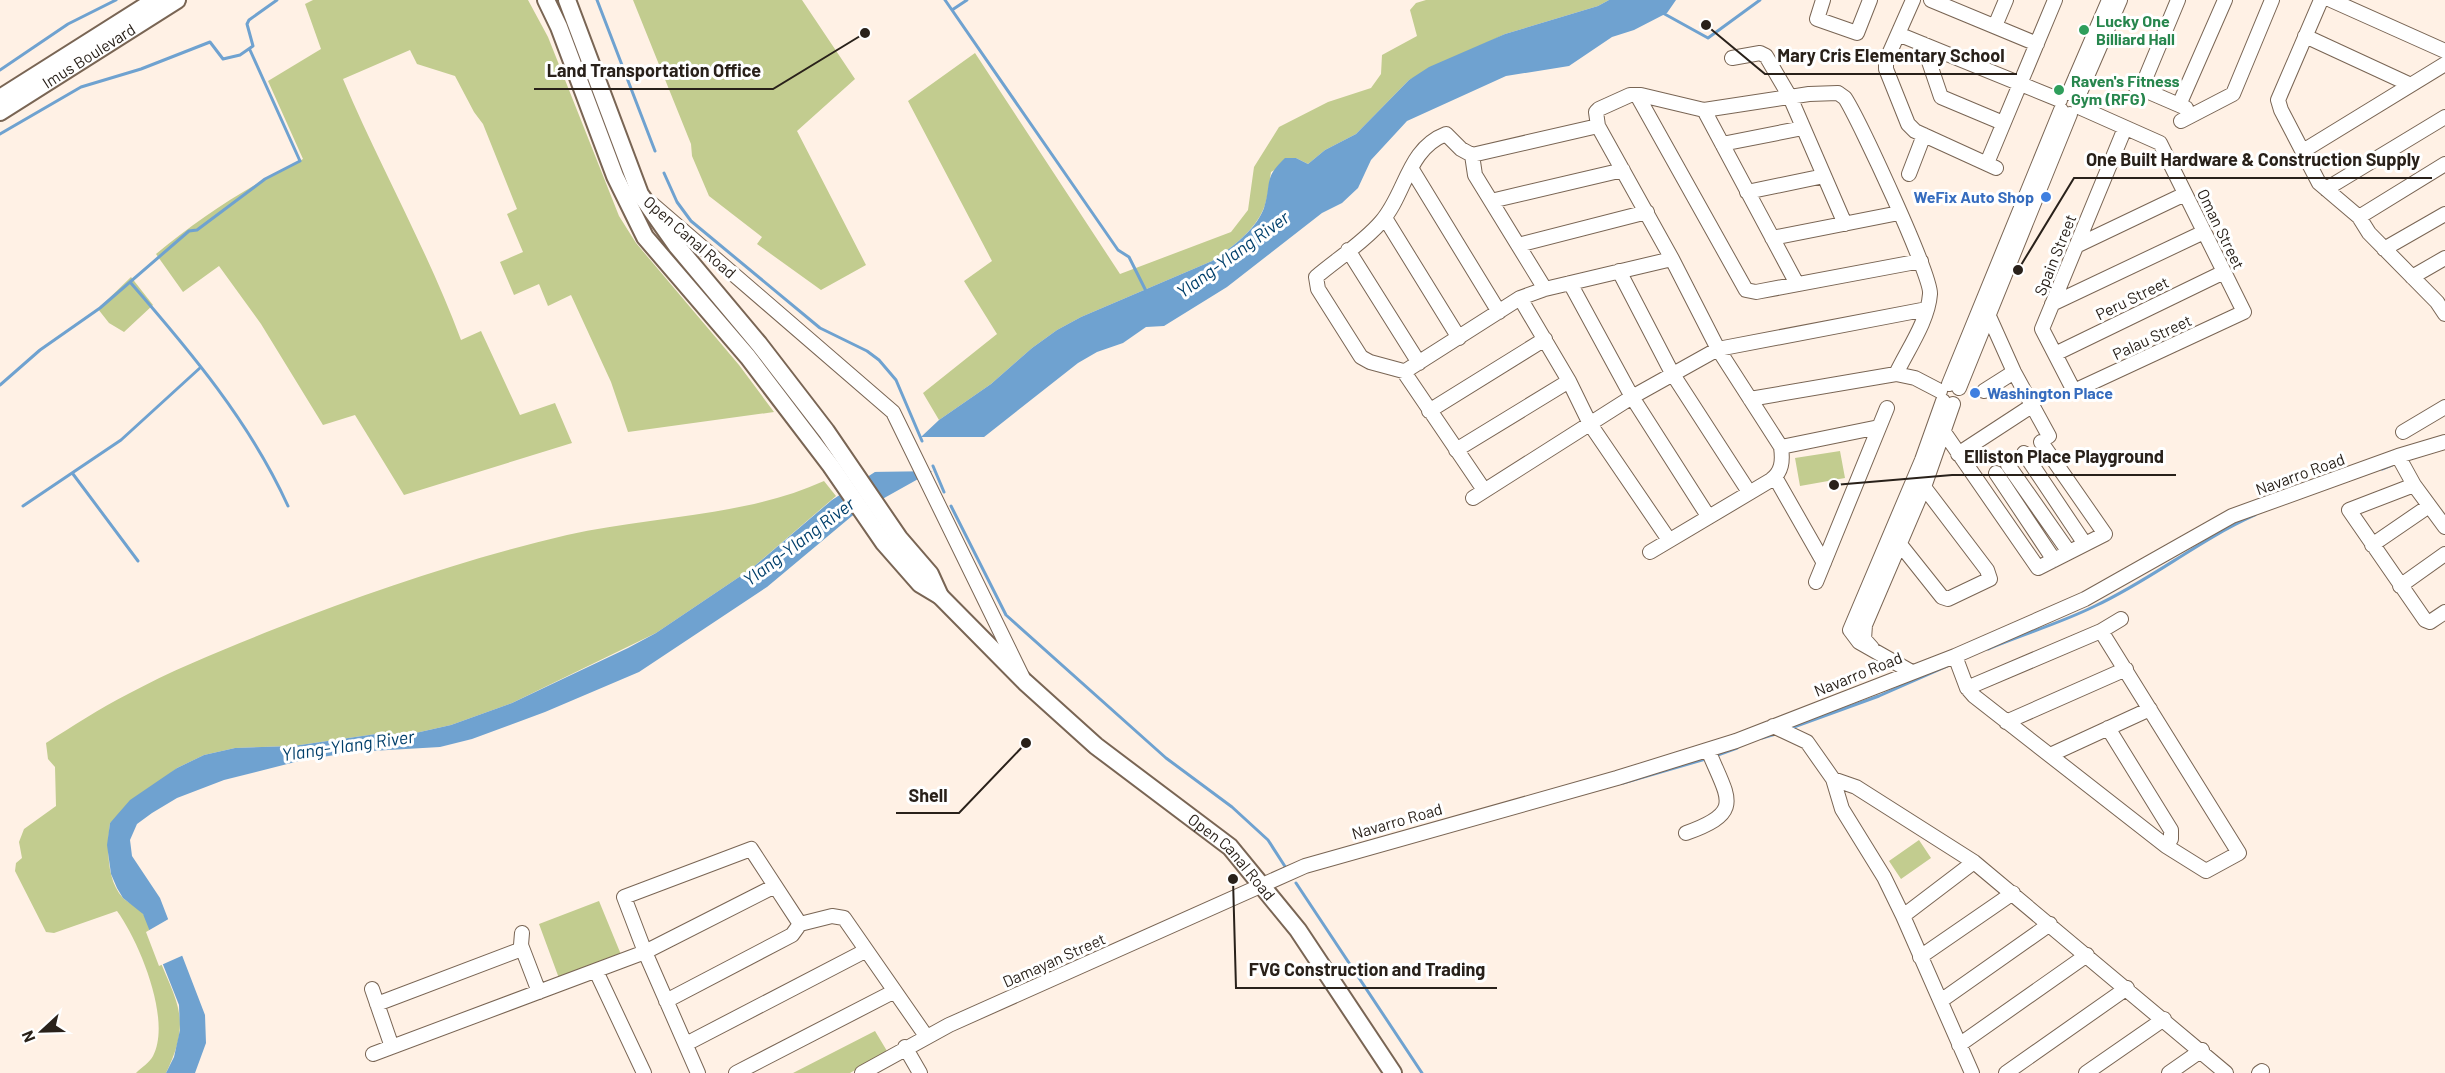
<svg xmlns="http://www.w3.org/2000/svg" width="2445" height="1073" font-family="Barlow,sans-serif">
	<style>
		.green { fill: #c2cc8f }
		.water { fill: #6fa2d0 }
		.pier { fill: #fff1e5 }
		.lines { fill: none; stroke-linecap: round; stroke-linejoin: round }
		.stream { stroke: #6fa2d0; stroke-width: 3 }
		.minor-casing { stroke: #796554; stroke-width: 16 }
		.major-casing { stroke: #796554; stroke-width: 20 }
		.minor { stroke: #fff; stroke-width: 14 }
		.major { stroke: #fff; stroke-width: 16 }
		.leisure-dot { fill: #2e9e5b; stroke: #fff; stroke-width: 2 }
		.shop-dot { fill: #3f7fe0; stroke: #fff; stroke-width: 2 }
		.labels { text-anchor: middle; stroke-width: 6; stroke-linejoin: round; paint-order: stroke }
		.leisure-label { font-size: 16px; font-weight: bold; fill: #27864d; stroke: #fff; text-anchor: start }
		.street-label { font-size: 16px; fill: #29211a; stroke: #fff }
		.shop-label { font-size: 16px; font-weight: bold; fill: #366cbe; stroke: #fff; text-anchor: end }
		.water-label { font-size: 18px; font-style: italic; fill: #013f6b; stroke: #fff }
		.leader { fill: none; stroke: #29211a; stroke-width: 2 }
		.callout-dot { fill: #29211a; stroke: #fff; stroke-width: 2 }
		.callout-label { font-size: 18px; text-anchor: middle; font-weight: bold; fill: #29211a; stroke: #fff; stroke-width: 6; stroke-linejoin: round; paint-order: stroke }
	</style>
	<rect width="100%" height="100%" fill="#fff1e5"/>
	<path class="green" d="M 313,0 L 528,0 L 548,37 L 619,216 L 636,243 L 739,365 L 774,412 L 628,432 L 611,382 L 571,295 L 548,306 L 539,284 L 514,295 L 500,262 L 523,252 L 507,214 L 517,209 L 483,124 L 474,112 L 455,76 L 417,64 L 410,50 L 343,79 C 380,167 428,251 461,340 L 481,331 L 520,415 L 555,403 L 572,443 L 404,495 L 355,415 L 323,425 L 261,324 L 219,266 L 183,292 L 156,254 C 203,215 249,186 303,159 L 268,81 L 321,49 L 305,4 Z
		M 633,0 L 802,0 L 855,79 L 797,131 L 866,265 L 821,290 L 757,244 L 762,237 L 709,196 L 692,156 L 691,144 Z
		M 1426,0 L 1609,0 L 1598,6 L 1505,34 L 1409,80 L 1356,134 L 1325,150 L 1308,164 L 1296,158 L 1271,172 C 1269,184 1268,199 1263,210 C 1254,231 1231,248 1212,261 L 1081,317 L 1057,330 L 1032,348 L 991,384 L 939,420 L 923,393 L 997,334 L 964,281 L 992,261 L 908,101 L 975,53 L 1120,274 L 1231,232 L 1248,210 L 1254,167 L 1279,127 L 1328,102 L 1371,88 L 1381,74 L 1382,55 L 1417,36 L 1410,10 L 1416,3 Z
		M 131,277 L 153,305 L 124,332 L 109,323 L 98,309 Z
		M 1840,451 L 1845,478 L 1800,486 L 1795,458 Z
		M 824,481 L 836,496 L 751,569 L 656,633 L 512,703 L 451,725 L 411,734 L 376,734 L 293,746 L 235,748 L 204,755 L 177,768 L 110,823 C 107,846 106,880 123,898 C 129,904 137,905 142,912 C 149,922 152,939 156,951 C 176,1002 193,1018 166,1073 L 136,1073 C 141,1068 150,1062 153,1056 C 172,1020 139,941 117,911 L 54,933 L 46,932 L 15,871 L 16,863 L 22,858 L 19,842 L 24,829 L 56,806 L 55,767 L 48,759 L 46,743 C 73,726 100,708 128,694 C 176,668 227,648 277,628 C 371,591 469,558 567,535 C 651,516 745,517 824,481 Z
		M 1919,840 L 1931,858 L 1901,879 L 1889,861 Z
		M 599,901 L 622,957 L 560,981 L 539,924 Z
		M 875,1031 L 887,1051 L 850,1073 L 793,1073 Z"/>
	<path class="water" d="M 1609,0 L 1676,0 L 1667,13 L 1634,30 L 1612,37 L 1569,66 L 1506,76 L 1407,121 L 1371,160 L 1358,188 L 1342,203 L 1322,213 L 1227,287 L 1164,326 L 1146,327 L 1123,343 L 1097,352 L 1078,363 L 979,441 L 945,464 L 852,516 L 767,587 L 639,672 L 545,712 L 472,739 L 440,747 L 354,752 L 303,760 L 224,780 L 177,798 L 152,813 L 137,824 L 130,840 L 132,856 L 160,898 L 205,1015 L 206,1043 L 195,1073 L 166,1073 L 174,1057 L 180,1030 L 179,1005 L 143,914 L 123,898 L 117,888 L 111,874 L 107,845 L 110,823 L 130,800 L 177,768 L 204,755 L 235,748 L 293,746 L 376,734 L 411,734 L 451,725 L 512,703 L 628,648 L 656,633 L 751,569 L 832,500 L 904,453 L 939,420 L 991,384 L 1032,348 L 1057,330 L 1081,317 L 1212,261 C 1231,248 1256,230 1264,208 C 1272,182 1263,179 1285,158 L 1296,158 L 1308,164 L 1325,150 L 1356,134 L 1409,80 L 1429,67 L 1505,34 L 1598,6 Z"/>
	<path class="pier" d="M 916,437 L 989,437 L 939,471 L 868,472 L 902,450 Z
		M 172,917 L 186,954 L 159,966 L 146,932 Z"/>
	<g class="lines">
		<path class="stream" d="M 597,0 L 655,151
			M 945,0 L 1118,250 L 1129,257 L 1147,293
			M 952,10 L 967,0
			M 1661,12 L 1708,38 L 1760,0
			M 0,70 L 68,24 L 116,0
			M 0,134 L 81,87 L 141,69 L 210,42 L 223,59 L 240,55 L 253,46 L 247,24 L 249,20 L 277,0
			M 664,173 L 677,202 L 691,221 L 820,328 L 867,351 L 879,360 L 896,380 L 922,441
			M 130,282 C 190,351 250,422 288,506
			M 0,385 L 40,350 L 100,308 L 189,231 L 197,230 L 265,179 L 300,161 L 250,50
			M 933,466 L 944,492
			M 2382,469 L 2392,465
			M 73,474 L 138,561
			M 23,506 L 121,440 L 201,367
			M 951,506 L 1006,615 L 1166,758 L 1232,807 L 1268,840 L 1286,868
			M 1988,649 C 2023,634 2061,623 2095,606 C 2151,580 2199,540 2255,515
			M 1791,728 L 1879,696 L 1952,664
			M 1762,738 L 1779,733
			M 1715,756 L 1737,748
			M 1623,783 L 1709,758
			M 1296,883 L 1422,1073"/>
		<defs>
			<path id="minor" d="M 1823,0 L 1817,19 L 1857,33 L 1870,0
				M 1913,0 L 1886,61 L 1886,69 L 1908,124 L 1915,131 L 1996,168
				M 1931,0 L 2037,44
				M 2321,0 L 2278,100 L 2281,110 L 2319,183 L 2359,217 L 2369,233 L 2437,302 L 2445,314
				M 2331,0 L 2445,51
				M 1995,26 L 2006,0
				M 1898,34 L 2060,100
				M 2305,36 L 2411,85
				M 1923,44 L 1941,97 L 2003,123
				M 1732,58 L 1760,53 L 1766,56 L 1790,97 L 1845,224
				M 2135,86 L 2186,108
				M 2141,89 L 2178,0
				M 2069,93 L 2109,0
				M 1637,95 L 1746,290 L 1756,292 L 1921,261
				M 2078,97 L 2120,0
				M 2179,105 L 2225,0
				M 2079,107 L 2160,143 L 2244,312 L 2074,391 L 2042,329 L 2125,128
				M 1704,110 L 1797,284
				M 2181,121 L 2233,94 L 2272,0
				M 1598,126 L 1596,112 L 1599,109 L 1630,95 L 1641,95 L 1704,110 L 1809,94 L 1838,93 L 1845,98 C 1859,120 1932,276 1930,294 C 1928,321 1908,349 1896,374
				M 1722,144 L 1803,128
				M 2303,151 L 2445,64
				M 1472,155 L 1475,175 L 1545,289
				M 1987,163 L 2055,0
				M 1411,168 L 1499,312
				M 1909,174 L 1924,135
				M 2326,189 L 2445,117
				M 1747,192 L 1824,176
				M 1491,201 L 1623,170
				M 651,203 L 893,412 L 1022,676
				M 2359,217 L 2445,164
				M 1385,218 L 1459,338
				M 1772,238 L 1899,213
				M 1518,245 L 1647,212
				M 2076,246 L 2185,194
				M 2384,249 L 2445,214
				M 1348,250 L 1419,363
				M 1619,271 L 1672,373 L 1749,492
				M 2412,277 L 2445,258
				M 1570,283 L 1632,397 L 1708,516
				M 1520,298 L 1545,289 L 1672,259
				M 2052,304 L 2204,232
				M 1988,314 L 2014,372 L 2049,436
				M 2055,354 L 2224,272
				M 1407,372 L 1370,362 L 1361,357 L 1318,289 L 1316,277 C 1337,259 1363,243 1381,222 C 1406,194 1407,149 1446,134 L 1461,149 L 1472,155 L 1598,126 L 1672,259 L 1718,349 L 1781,447 C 1783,461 1782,472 1771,480 L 1650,552
				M 1949,384 L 2061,110
				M 1959,388 L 2070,114
				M 1984,391 L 2014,372
				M 1750,399 L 1896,374 L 1915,378 L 1940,391
				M 1429,411 L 1545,339
				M 1937,422 L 2038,568 L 2105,534 L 2041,442
				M 2403,432 L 2445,407
				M 1781,447 L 1879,427
				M 1456,450 L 1569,381
				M 2024,453 L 2085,544
				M 1958,454 L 2033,405
				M 2398,456 L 2414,485 L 2445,527
				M 2008,465 L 2069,552
				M 1996,473 L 2054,560
				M 1775,477 L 1824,563
				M 2414,485 L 2349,510 L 2425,620 L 2430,622 L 2445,612
				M 1484,490 L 1406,375 L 1407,370 L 1520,298 L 1569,381 L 1590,424 L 1669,540
				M 1473,498 L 1632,397 L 1718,349 L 1927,309
				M 1895,538 L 1942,597 L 1948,599 L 1990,579 L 1987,570 L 1924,487
				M 2372,545 L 2429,506
				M 1816,582 L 1887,408
				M 2400,586 L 2445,554
				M 1872,648 L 1864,639 L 1865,625 L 1924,487 L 1953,404
				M 1955,656 L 1967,688 L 1974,696 L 2166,846 L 2206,871 L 2239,853 L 2101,631
				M 1910,671 L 1859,642 L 1850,630 L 1922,460 L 1943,401
				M 1967,688 L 2101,631 L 2121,619
				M 2006,722 L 2126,669
				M 1773,726 L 1807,742 L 1833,779 L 1842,809 L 1884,877 L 1903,916 L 1972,1073
				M 2108,728 L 2171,830 L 2171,839 L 2166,846
				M 2050,755 L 2150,709
				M 1833,779 L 1856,787 L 1974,862 L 2226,1073
				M 1686,833 C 1745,812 1728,799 1708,750
				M 1903,916 L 1974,862
				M 522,933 L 521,945 L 539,992
				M 1920,957 L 2013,893
				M 596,971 L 644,1073
				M 372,989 L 392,1047
				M 1942,1000 L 2050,924
				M 666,1001 L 792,935 L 800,924 L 832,916 L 844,918 L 926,1036
				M 377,1004 L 522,949
				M 686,1044 L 865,951
				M 1959,1045 L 2087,955
				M 905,1047 L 920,1073
				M 373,1054 L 645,952 L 775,886
				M 698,1073 L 645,952 L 624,897 L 751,849 L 800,924
				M 736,1073 L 893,992
				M 862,1073 L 949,1025 L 1305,866 L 1617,778 L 1736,741 L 1955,656 L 2085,599 L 2232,516 L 2398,456 L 2445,442
				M 2006,1073 L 2127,988
				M 2086,1073 L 2164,1019
				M 2169,1073 L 2202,1050
				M 2259,1073 L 2262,1071"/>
			<g id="major">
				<path id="s1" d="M 546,0 L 559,27 L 615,176 L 645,237 L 748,357 L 831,466 L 884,543 L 920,584 L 940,596 L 1025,682 L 1096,746 L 1230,847 L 1298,930 L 1393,1073"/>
				<path d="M 567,0 L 640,194 L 676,245 L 759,344 L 826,431 L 899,538 L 930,574 L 940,596"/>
				<path d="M 0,98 L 155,0"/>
				<path id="s2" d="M 0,112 L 177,0"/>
			</g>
		</defs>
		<use href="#minor" class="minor-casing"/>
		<use href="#major" class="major-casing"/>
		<use href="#minor" class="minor"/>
		<use href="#major" class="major"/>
	</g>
	<g class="leisure-dot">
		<circle cx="2084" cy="30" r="6"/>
		<circle cx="2059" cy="90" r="6"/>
	</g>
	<g class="shop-dot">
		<circle cx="2046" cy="197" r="6"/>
		<circle cx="1975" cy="393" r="6"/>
	</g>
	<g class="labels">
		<g class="leisure-label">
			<text x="2096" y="27">Lucky One<tspan x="2096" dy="18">Billiard Hall</tspan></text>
			<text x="2071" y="87">Raven's Fitness<tspan x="2071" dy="18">Gym (RFG)</tspan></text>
		</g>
		<g class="street-label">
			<text dy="6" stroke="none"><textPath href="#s2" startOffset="105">Imus Boulevard</textPath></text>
			<text transform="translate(2221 229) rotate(64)" y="6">Oman Street</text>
			<text transform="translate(690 237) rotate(41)" y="6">Open Canal Road</text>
			<text transform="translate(2055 255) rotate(-68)" y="6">Spain Street</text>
			<text transform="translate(2132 298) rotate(-26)" y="6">Peru Street</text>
			<text transform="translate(2152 337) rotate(-25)" y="6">Palau Street</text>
			<text transform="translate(2300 474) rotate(-20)" y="6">Navarro Road</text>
			<text transform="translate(1858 674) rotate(-22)" y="6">Navarro Road</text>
			<text transform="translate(1397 821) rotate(-16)" y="6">Navarro Road</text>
			<text dy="6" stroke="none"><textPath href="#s1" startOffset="1116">Open Canal Road</textPath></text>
			<text transform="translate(1054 960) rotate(-24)" y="6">Damayan Street</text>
		</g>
		<g class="shop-label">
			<text x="2034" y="203">WeFix Auto Shop</text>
			<text x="1987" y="399" text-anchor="start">Washington Place</text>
		</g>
		<g class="water-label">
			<text transform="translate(1233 255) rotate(-36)" y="6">Ylang-Ylang River</text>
			<text transform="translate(799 542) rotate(-37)" y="6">Ylang-Ylang River</text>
			<text transform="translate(348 746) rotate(-8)" y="6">Ylang-Ylang River</text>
		</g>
	</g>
	<path class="leader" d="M1706 25L1765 74H2017M865 33L773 89H534M2018 270L2074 178H2432M1834 485L1952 475H2176M1026 743L959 813H896M1233 879L1236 988H1497"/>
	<g class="callout-dot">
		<circle cx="1706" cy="25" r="6"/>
		<circle cx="865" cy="33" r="6"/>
		<circle cx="2018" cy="270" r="6"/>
		<circle cx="1834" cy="485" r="6"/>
		<circle cx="1026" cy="743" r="6"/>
		<circle cx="1233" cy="879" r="6"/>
	</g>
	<g class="callout-label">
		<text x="1891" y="62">Mary Cris Elementary School</text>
		<text x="654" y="77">Land Transportation Office</text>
		<text x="2253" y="166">One Built Hardware &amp; Construction Supply</text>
		<text x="2064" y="463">Elliston Place Playground</text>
		<text x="928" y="802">Shell</text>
		<text x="1367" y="976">FVG Construction and Trading</text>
	</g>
	<g transform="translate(42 1031) rotate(248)" stroke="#ffffff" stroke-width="4.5" paint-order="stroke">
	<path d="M0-4.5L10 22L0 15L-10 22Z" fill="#29211a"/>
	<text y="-9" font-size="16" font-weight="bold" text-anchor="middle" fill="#29211a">N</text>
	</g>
</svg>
